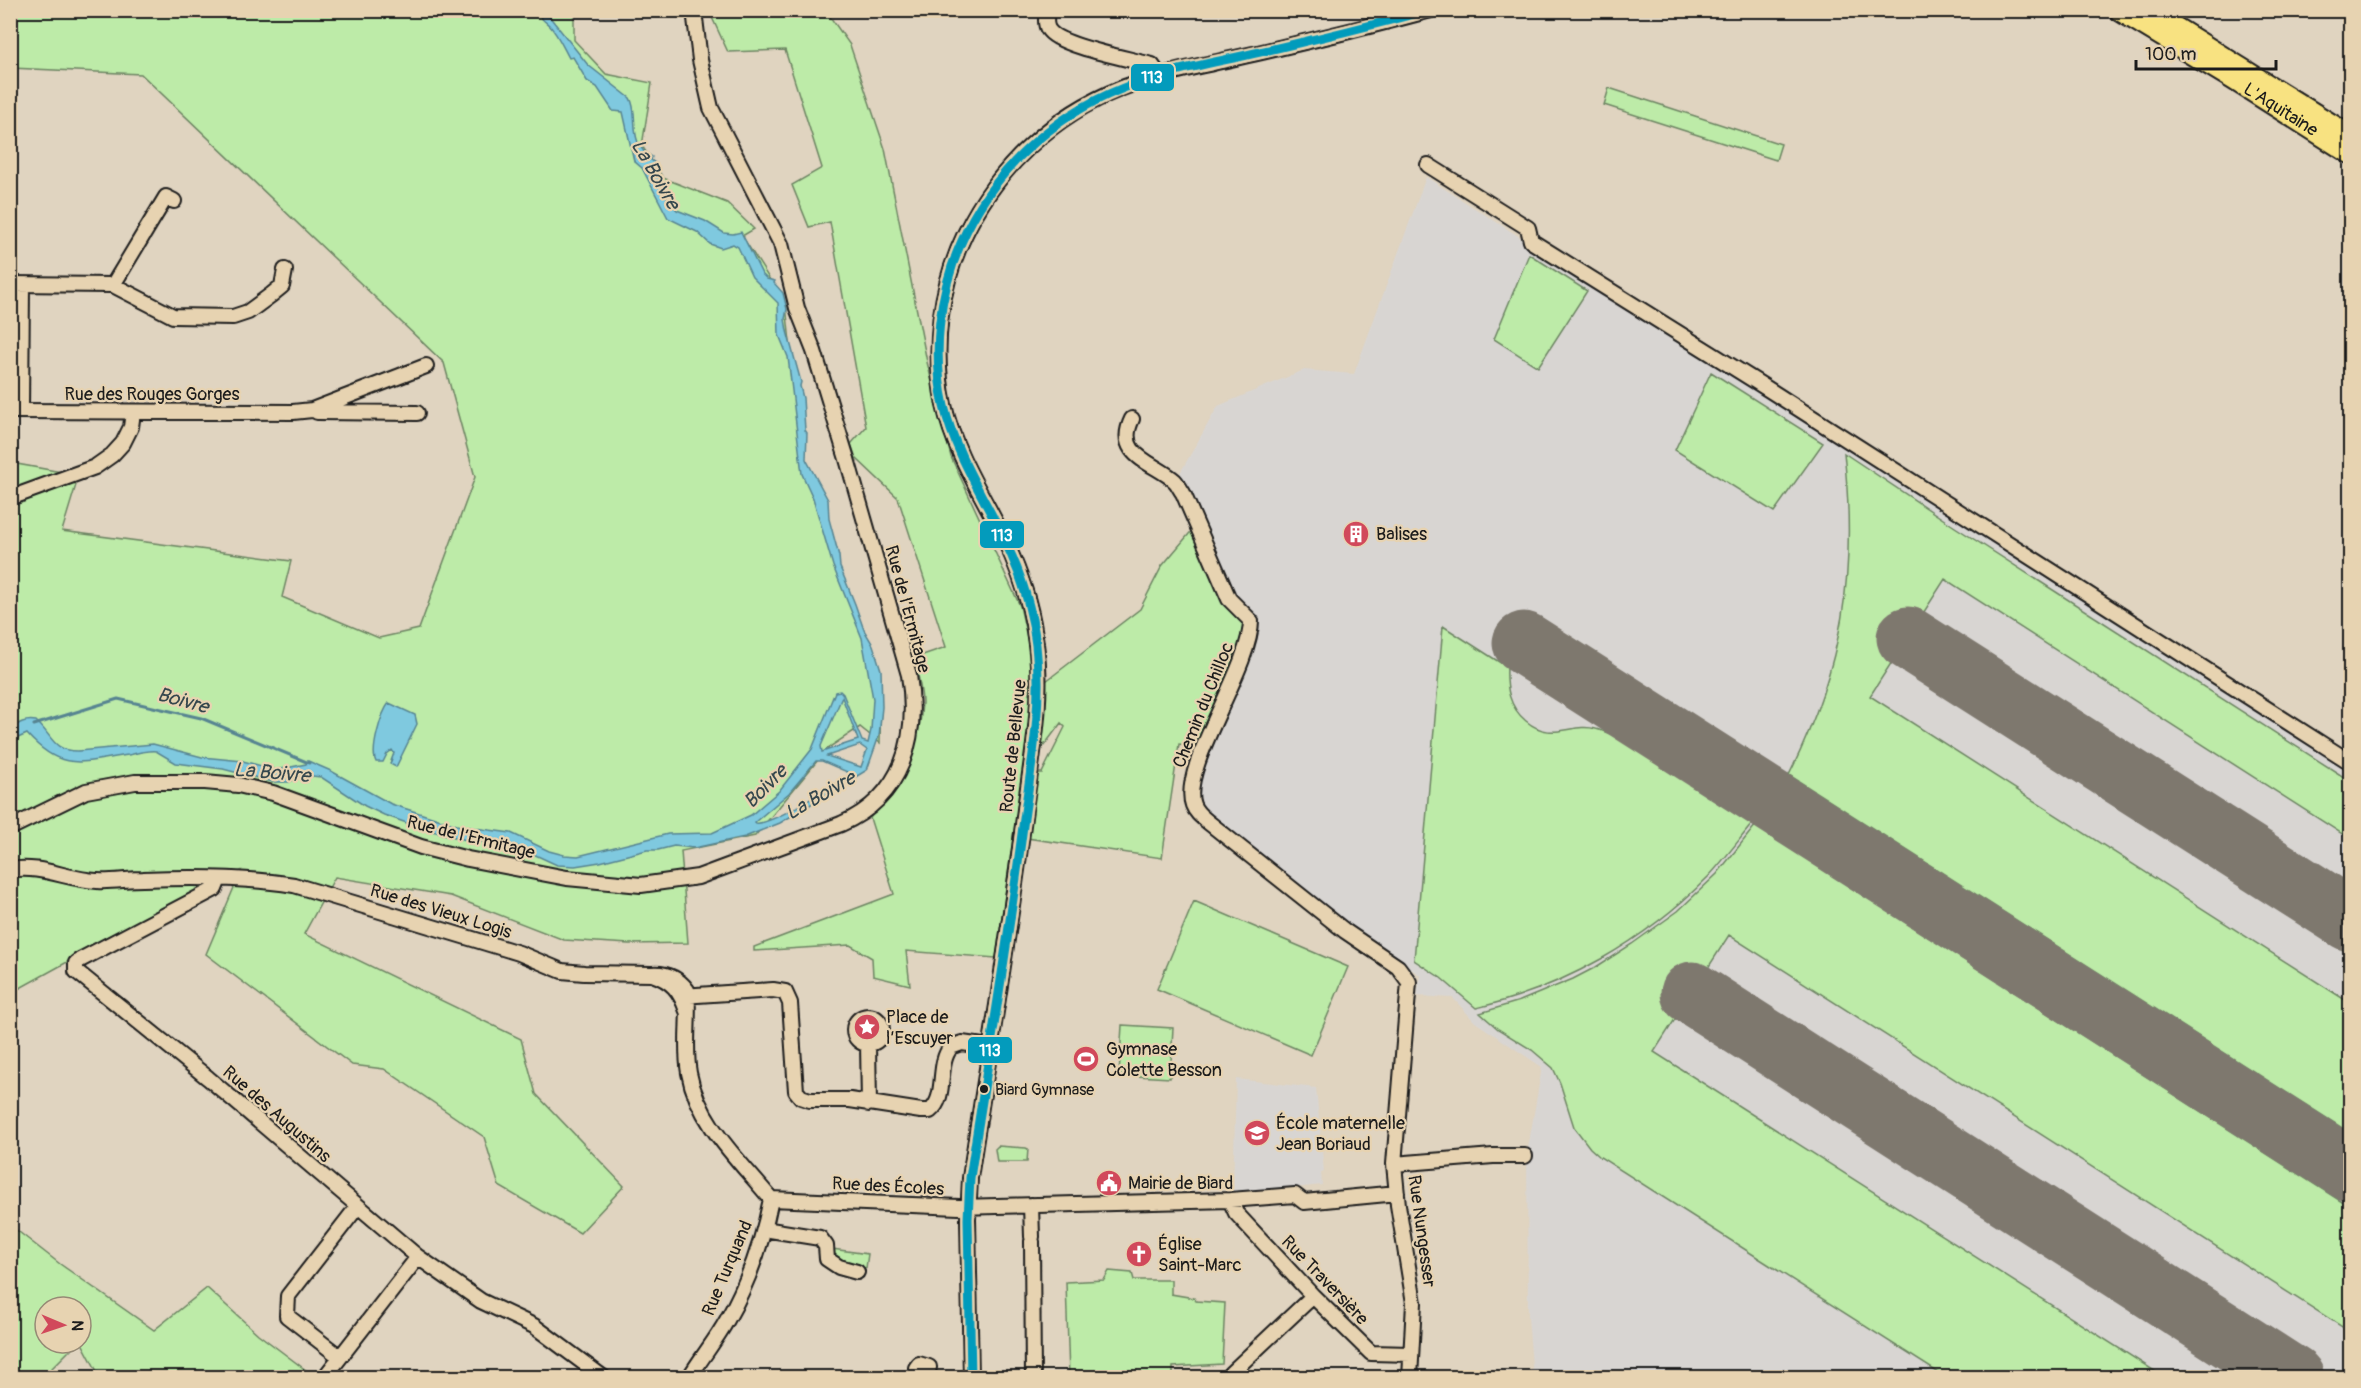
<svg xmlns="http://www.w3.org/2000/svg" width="2361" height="1388" font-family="Pangolin,sans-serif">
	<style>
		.built { fill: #d8d5d2 }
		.green { fill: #bdeba8; stroke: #6c8462; stroke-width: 1.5 }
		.water { fill: #7fc9df; stroke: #578491; stroke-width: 1.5; fill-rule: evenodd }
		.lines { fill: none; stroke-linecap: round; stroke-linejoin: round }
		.stream { stroke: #578491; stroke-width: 3 }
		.runway { stroke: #7e786e; stroke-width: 63 }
		.minor-casing { stroke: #1c1c1c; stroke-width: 18 }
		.highway-casing { stroke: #1c1c1c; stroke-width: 24 }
		.minor { stroke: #e7d3b1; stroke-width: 14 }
		.highway { stroke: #f8e281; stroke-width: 20 }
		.bus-1-casing { stroke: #e7d3b1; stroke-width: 14 }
		.bus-1 { stroke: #039bbc; stroke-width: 9 }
		.bus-dot { fill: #1c1c1c; stroke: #e7d3b1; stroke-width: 2 }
		.labels { text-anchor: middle; stroke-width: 4.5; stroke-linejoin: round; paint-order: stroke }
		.bus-label { font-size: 16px; fill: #1c1c1c; stroke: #e7d3b1; text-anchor: start }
		.street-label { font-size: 18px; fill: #1c1c1c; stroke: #e7d3b1 }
		.poi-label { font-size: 18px; fill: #1c1c1c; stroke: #e7d3b1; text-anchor: start }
		.water-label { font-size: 20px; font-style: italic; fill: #35474d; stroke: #e7d3b1 }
		.line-badge { stroke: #e7d3b1; stroke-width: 2 }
		.badge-label { font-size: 16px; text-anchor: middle; font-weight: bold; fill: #fff }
	</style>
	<rect width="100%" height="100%" fill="#e0d4c0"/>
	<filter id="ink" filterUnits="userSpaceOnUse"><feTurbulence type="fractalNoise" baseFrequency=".0167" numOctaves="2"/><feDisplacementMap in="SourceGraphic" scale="12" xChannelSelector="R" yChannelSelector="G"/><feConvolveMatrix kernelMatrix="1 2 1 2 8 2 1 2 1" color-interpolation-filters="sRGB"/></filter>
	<g filter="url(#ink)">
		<path class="built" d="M 1426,177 L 2350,768 L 2350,1377 L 1533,1377 L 1528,1317 L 1527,1154 L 1542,1067 L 1475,1022 L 1453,998 L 1417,996 L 1420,975 L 1346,926 L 1203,809 L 1197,785 L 1260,621 L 1227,585 L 1180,473 L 1218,406 L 1304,370 L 1354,374 Z
			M 1236,1079 L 1316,1088 L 1324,1172 L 1321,1173 L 1322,1185 L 1233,1194 Z"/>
		<path class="green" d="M 11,11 L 574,11 L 574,40 L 606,74 L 652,83 L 642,146 L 663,178 L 727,203 L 754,229 L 742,236 L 786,305 L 804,472 L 881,682 L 880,743 L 860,727 L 828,748 L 755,836 L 681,851 L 688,943 L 629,944 L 564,940 L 451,896 L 335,877 L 304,934 L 521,1039 L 536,1094 L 624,1186 L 580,1233 L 499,1186 L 484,1137 L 384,1069 L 352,1065 L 206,954 L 241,871 L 80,955 L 11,993 L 11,463 L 67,473 L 76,485 L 62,531 L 291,561 L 282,597 L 379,638 L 419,629 L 475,477 L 444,363 L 141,74 L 11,68 Z
			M 709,11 L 826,11 L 850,45 L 885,149 L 927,362 L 951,457 L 1020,606 L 1031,656 L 1029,694 L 1140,609 L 1162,566 L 1194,528 L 1243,614 L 1246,638 L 1201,747 L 1179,744 L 1162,858 L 1027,838 L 1036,779 L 1039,773 L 1042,773 L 1065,727 L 1061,723 L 1022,775 L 996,958 L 906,951 L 910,985 L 873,976 L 872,958 L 850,945 L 754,951 L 754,947 L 894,894 L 870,818 C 900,785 920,749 922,703 C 922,689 917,672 914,658 L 946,647 L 898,498 L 856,458 L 851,444 L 866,427 L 830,222 L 809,227 L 792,185 L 822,168 L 785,50 L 728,52 Z
			M 1609,88 L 1781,144 L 1776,160 L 1604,105 Z
			M 1529,254 L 1587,291 L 1538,367 L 1494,339 Z
			M 1711,372 L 1823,443 L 1774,512 L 1675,450 Z
			M 1844,453 L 1955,527 L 2350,781 L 2350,839 L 1945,579 L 1870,696 L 2350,1003 L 2350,1133 L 1789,775 C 1843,666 1857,573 1844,453 Z
			M 1443,626 L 1507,667 C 1506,688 1509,707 1526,721 C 1552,743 1572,722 1596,729 C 1616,734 1635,749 1652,760 C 1685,781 1719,803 1752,824 C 1738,841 1724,860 1708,877 C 1645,941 1563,988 1476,1008 L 1441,978 L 1414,960 Z
			M 1755,826 L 2350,1207 L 2350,1332 L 1729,935 L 1654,1052 L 2164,1377 L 1945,1377 L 1600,1157 L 1590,1148 L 1574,1127 L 1560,1083 L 1553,1068 L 1532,1050 L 1498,1029 L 1480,1013 L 1520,1001 L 1573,979 L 1596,967 L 1632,944 L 1678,911 L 1717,874 Z
			M 1194,901 L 1348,967 L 1311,1055 L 1157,989 Z
			M 1122,1025 L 1173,1028 L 1170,1078 L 1119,1075 Z
			M 998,1146 L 1026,1148 L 1028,1149 L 1027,1162 L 997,1162 L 995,1149 Z
			M 10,1225 L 60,1264 L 154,1330 L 207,1288 L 258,1334 L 315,1377 L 100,1377 L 81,1341 L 81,1307 L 45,1307 L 45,1343 L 77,1343 L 43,1377 L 11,1377 Z
			M 832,1249 L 868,1254 L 866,1268 L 848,1266 L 831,1256 Z
			M 1109,1271 L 1132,1273 L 1134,1280 L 1171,1280 L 1171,1294 L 1194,1298 L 1196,1301 L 1225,1303 L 1222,1364 L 1173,1367 L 1173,1377 L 1069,1377 L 1066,1282 L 1104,1280 Z"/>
		<path class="water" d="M 536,11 L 545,11 L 588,65 L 630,98 C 640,114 626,144 652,157 L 651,160 L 655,163 L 668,200 L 677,210 L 705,221 L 724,233 L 733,234 L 741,232 L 762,274 L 767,279 L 775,281 L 774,283 L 783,293 L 787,309 L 785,319 L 787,331 L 801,382 L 800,386 L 803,398 L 805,430 L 807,433 L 806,459 L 828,500 L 829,519 L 839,556 L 840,567 L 855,604 L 864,630 L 873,645 L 881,670 L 882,707 L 879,736 L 867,770 L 780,823 L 745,837 L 694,848 L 674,846 L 658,850 L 647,850 L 600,862 L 575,866 L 557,865 L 516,846 L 466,840 L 421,828 L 384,815 L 365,806 L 321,777 L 303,775 L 289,782 L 273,782 L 223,769 L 176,763 L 156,751 C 146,750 138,753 128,755 C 82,762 62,773 27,734 L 11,741 L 11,729 C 19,723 25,719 36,721 C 53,736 52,751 78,751 L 153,744 L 202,757 L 243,761 L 276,770 L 306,764 L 308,761 L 331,771 L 391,804 L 460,826 L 511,833 L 549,851 L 564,855 L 578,856 L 668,834 L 712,833 L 751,815 L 779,791 L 812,749 L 835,692 L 840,691 L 843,694 L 862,741 L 868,743 L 871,730 L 873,699 L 862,638 L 833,566 L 813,498 L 802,474 L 788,357 L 779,335 L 778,303 L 752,277 L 738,247 L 733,244 L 721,248 L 710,244 L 697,232 L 668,218 L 642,168 L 634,161 L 623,112 L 613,111 L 597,87 L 587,81 L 573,57 L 569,58 C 563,47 557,33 549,25 C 543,20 540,18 536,11 ZM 842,697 L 858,740 L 822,752 L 821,746 ZM 860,745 L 867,750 L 861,767 L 827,756 ZM 816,761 L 822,761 L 852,774 C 835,784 771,826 756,823 L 755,822 L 789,793 Z
			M 389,703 L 415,715 L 417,724 L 396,767 L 390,764 L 394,753 L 392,750 L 387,754 L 383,762 L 376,762 C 370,751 381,713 389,703 Z"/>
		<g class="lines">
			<path class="stream" d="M 34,725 L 118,699 L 201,718 L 309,763"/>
			<path class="runway" d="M 1908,638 L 2350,920
				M 1524,643 L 2350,1170
				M 1692,993 L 2293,1378"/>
			<defs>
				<path id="minor" d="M 1047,10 C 1046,17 1045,24 1048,29 C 1057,46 1131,59 1152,65 L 1160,76
					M 1428,165 L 1528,228 L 1531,241 L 1760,384 L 2350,762
					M 10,284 L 113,285 L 173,316 L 233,317 L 248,312 L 271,295 L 282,286 L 285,270
					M 113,285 L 166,197 L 174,201
					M 10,411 L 293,412 L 312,410 L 426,366
					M 21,411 L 22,285
					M 317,412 L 417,413
					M 1132,419 C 1114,456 1154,462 1175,481 C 1178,484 1180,489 1183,493 L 1229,599 L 1251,621 C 1251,668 1179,768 1193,805 C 1196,813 1202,817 1208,822 L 1345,931 L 1398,967 L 1409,982 L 1394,1164 L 1398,1205 L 1414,1303 L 1410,1378
					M 10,498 L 95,467 L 112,455 L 123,443 L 131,427 L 133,412
					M 10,828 L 86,791 L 135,782 L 205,782 L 238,785 L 273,793 L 421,847 L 468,859 L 567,878 L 641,885 L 698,877 L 841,824 C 903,797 919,737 909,675 L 847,459 L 814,351 L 797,308 L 781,244 L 711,108 L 700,60 L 694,10
					M 10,870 C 40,864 68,880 97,881 C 112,882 127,879 143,879 C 193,877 245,877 294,885 L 519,953 L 562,971 L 584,973 L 652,974
					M 219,879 L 215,889 L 80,960 L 76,963 L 76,971 L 208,1078 L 418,1257 L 481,1301 L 534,1326 L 604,1378
					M 682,996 L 773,990 L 785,992 L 790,1003 L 796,1091 L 801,1097 L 810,1100 L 850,1100 L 921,1111 L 930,1111 C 948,1097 936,1064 951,1047 L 962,1043 L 990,1047
					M 687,1011 C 680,990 672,981 652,974 C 666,973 678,978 687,990 C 690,1017 684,1046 689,1073 C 698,1123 740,1161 771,1199
					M854 1030a14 14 0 1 1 28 0a14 14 0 1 1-28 0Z
					M 868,1044 L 869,1104
					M 1394,1164 L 1493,1156 L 1525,1156
					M 771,1199 L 959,1207 L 1230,1200 L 1295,1195 L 1304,1202 L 1397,1193
					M 1230,1200 L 1236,1213 L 1313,1296 L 1371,1353 L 1411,1354
					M 1031,1205 L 1032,1237
					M 764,1229 L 820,1238 L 826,1246 L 827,1259 L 839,1267 L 857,1272
					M 1032,1241 L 1033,1378
					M 340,1357 L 287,1316 L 288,1296 L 358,1206
					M 1230,1374 L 1313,1296
					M 10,1377 L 11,1378
					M 324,1378 L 418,1257
					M 689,1378 C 701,1358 716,1340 727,1320 C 748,1283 763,1240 771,1199
					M 919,1378 L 916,1368 L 919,1364 L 929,1367 L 927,1378
					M 971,1378 L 968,1219 L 970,1178 C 988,1058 1009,938 1024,817 C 1031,760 1044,702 1036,644 C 1033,614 1024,584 1012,556 C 990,505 956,460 944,405 C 932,348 940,286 965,234 C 997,168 1053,115 1122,88 C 1167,71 1215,63 1262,52 C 1318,39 1375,25 1431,10"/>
				<g id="highway">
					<path id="s1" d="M 2119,10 L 2233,79 L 2350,153"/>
					<path d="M 2147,10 L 2350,136"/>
				</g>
			</defs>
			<use href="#minor" class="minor-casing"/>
			<use href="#highway" class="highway-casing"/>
			<use href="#minor" class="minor"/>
			<use href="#highway" class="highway"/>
			<defs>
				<path id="bus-1" d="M 971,1378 L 968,1219 L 970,1178 C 988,1061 1008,944 1023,826 C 1031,766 1043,706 1036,645 C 1032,607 1020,571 1003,537 C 982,494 955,453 944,406 C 932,352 939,293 961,243 C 991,173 1051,117 1121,89 C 1165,70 1214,63 1260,52 C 1317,39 1373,25 1429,10"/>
			</defs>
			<use href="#bus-1" class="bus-1-casing"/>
			<use href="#bus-1" class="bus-1"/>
		</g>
	</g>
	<defs>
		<symbol id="building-disc" viewBox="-11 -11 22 22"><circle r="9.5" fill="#d1495b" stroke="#e7d3b1"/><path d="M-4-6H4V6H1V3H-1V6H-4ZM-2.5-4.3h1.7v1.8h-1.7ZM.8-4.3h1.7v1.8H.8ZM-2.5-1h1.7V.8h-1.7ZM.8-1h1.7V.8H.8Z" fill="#fff"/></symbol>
		<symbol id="sight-disc" viewBox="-11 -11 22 22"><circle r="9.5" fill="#d1495b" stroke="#e7d3b1"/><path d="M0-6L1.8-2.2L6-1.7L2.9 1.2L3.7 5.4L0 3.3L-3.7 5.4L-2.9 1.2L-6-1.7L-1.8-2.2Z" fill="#fff"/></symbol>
		<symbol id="stadium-disc" viewBox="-11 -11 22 22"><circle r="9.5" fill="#d1495b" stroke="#e7d3b1"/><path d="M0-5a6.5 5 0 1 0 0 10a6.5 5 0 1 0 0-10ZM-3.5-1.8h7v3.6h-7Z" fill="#fff"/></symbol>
		<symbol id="school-disc" viewBox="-11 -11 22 22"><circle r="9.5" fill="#d1495b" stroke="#e7d3b1"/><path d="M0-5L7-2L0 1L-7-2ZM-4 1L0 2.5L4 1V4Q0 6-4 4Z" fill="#fff"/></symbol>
		<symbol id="civic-disc" viewBox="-11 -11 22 22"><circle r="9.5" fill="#d1495b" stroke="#e7d3b1"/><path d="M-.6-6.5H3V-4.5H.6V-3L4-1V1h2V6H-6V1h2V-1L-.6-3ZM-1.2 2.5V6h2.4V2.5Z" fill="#fff"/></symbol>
		<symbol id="church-disc" viewBox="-11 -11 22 22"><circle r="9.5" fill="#d1495b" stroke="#e7d3b1"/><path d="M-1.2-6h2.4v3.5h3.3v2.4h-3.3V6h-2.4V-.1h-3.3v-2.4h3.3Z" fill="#fff"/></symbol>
	</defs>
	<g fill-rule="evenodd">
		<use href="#building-disc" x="1341" y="519" width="30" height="30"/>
		<use href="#sight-disc" x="852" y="1012" width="30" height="30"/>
		<use href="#stadium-disc" x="1071" y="1044" width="30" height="30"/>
		<use href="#school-disc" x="1242" y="1118" width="30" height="30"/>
		<use href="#civic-disc" x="1094" y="1168" width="30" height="30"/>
		<use href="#church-disc" x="1124" y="1239" width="30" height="30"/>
	</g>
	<circle class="bus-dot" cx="984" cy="1089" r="5"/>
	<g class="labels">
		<g class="bus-label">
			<text x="995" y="1095">Biard Gymnase</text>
		</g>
		<g class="street-label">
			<text dy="6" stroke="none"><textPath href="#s1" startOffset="190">L'Aquitaine</textPath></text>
			<text x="152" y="400">Rue des Rouges Gorges</text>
			<text transform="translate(908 609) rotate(75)" y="6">Rue de l’Ermitage</text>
			<text transform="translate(1203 705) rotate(-68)" y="6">Chemin du Chilloc</text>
			<text transform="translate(1013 746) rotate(-84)" y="6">Route de Bellevue</text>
			<text transform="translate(471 837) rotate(14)" y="6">Rue de l’Ermitage</text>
			<text transform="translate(441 911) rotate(17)" y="6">Rue des Vieux Logis</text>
			<text transform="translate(277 1114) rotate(41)" y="6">Rue des Augustins</text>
			<text transform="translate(888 1186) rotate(3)" y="6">Rue des Écoles</text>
			<text transform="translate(1422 1231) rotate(82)" y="6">Rue Nungesser</text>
			<text transform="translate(727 1268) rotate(-67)" y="6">Rue Turquand</text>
			<text transform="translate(1325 1280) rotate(46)" y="6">Rue Traversière</text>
		</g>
		<g class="poi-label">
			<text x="1376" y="540">Balises</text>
			<text x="886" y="1023">Place de<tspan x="886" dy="21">l’Escuyer</tspan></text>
			<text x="1106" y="1055">Gymnase<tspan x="1106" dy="21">Colette Besson</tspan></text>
			<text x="1276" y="1129">École maternelle<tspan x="1276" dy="21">Jean Boriaud</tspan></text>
			<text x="1128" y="1189">Mairie de Biard</text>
			<text x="1158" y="1250">Église<tspan x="1158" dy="21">Saint-Marc</tspan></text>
		</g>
		<g class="water-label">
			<text transform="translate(656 174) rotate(60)" y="7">La Boivre</text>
			<text transform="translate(183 700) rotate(15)" y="7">Boivre</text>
			<text transform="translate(272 772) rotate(5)" y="7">La Boivre</text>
			<text transform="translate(765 786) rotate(-45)" y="7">Boivre</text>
			<text transform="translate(820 795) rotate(-30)" y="7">La Boivre</text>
		</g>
	</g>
	<g class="line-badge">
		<rect x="1130" y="63" width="45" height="29" rx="6" fill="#039bbc"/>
		<rect x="979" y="520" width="46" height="29" rx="6" fill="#039bbc"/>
		<rect x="967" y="1036" width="46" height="28" rx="6" fill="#039bbc"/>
	</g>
	<g class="badge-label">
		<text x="1152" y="83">113</text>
		<text x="1002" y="541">113</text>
		<text x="990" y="1056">113</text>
	</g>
	<rect width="2361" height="1388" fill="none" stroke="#e7d3b1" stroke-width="36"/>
	<rect x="18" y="18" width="2325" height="1352" fill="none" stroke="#1c1c1c" stroke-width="2" filter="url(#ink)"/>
	<g transform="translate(63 1325) rotate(92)"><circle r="28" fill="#e7d3b1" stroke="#968a75" stroke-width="1.5"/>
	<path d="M0-4.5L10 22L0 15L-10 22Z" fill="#d1495b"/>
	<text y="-9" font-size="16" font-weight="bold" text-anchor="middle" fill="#1c1c1c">N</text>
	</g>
	<path d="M2136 60v9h140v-9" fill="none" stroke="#1c1c1c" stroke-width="3"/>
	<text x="2145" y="60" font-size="18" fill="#1c1c1c" stroke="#e7d3b1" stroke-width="4.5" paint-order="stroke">100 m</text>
</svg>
